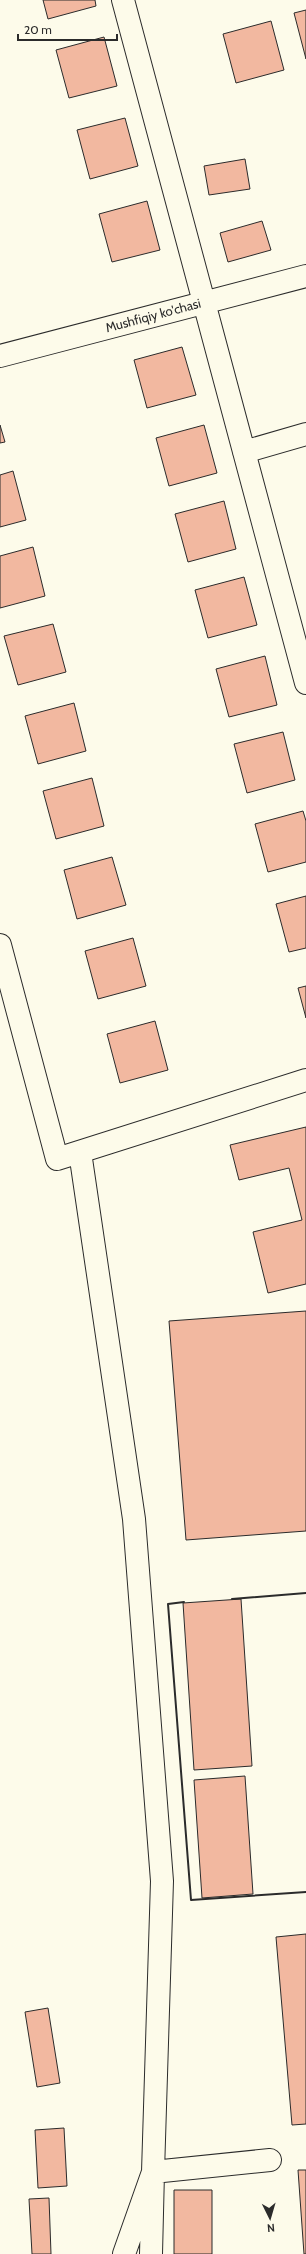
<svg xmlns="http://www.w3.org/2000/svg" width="306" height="2254" font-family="Cabin,sans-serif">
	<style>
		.building { fill: #f2b8a0; stroke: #2b2b2b }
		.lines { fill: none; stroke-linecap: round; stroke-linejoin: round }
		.minor-casing { stroke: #2b2b2b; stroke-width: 24 }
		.minor { stroke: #fdfbea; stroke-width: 22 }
		.wall { stroke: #2b2b2b; stroke-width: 2 }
		.labels { text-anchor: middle; stroke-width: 3; stroke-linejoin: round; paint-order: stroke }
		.street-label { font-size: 13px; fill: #2b2b2b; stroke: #fdfbea }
	</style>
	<rect width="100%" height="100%" fill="#fdfbea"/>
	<path class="building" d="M 43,0 L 95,0 L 96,6 L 48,19 Z
		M 306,10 L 306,59 L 294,13 Z
		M 271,21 L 284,70 L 236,83 L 223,34 Z
		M 104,37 L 117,86 L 69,98 L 56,50 Z
		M 125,118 L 138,166 L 90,179 L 77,130 Z
		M 245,159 L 250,189 L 209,195 L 204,166 Z
		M 147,201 L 160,250 L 112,262 L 99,214 Z
		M 262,221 L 271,250 L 228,262 L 220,233 Z
		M 182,347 L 196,395 L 147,408 L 134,360 Z
		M 0,425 L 5,442 L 0,443 Z
		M 204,425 L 217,473 L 169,486 L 156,438 Z
		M 13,471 L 26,520 L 0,527 L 0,475 Z
		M 224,501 L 236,549 L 188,562 L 175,514 Z
		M 33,547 L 45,596 L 0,608 L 0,556 Z
		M 244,577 L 257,625 L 208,638 L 195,590 Z
		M 53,624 L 66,672 L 18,685 L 4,636 Z
		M 265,656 L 277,705 L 229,717 L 216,669 Z
		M 74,703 L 86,751 L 38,764 L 25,716 Z
		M 283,732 L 295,780 L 247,793 L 234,744 Z
		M 92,778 L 104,826 L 56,839 L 43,791 Z
		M 303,811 L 306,821 L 306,862 L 268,872 L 255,824 Z
		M 112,857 L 126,905 L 77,919 L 64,870 Z
		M 306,896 L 306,948 L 289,952 L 276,904 Z
		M 133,938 L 146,986 L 98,999 L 85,951 Z
		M 306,986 L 306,1018 L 298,988 Z
		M 155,1021 L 168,1070 L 120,1083 L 107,1034 Z
		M 306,1127 L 306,1284 L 268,1293 L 253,1232 L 302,1220 L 289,1168 L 239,1180 L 230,1145 Z
		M 306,1311 L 306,1531 L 186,1540 L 169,1321 Z
		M 241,1599 L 252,1766 L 194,1770 L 183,1603 Z
		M 245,1776 L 253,1894 L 202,1898 L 194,1780 Z
		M 306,1934 L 306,2124 L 292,2125 L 276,1937 Z
		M 48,2008 L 60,2083 L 37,2087 L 25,2012 Z
		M 64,2128 L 67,2186 L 38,2188 L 35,2130 Z
		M 298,2170 L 306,2170 L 306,2254 L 304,2254 Z
		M 174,2190 L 212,2190 L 212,2254 L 174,2254 Z
		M 49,2198 L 51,2254 L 32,2254 L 29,2199 Z"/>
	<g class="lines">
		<defs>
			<path id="minor" d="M 123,0 L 306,683
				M 0,356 L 306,276
				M 244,452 L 306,434
				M 0,945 L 57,1159 L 306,1080
				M 80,1152 L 134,1519 L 162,1881 L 153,2172 L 124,2254
				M 151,2254 L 153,2172 L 270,2160"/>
		</defs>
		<use href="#minor" class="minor-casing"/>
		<use href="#minor" class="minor"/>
		<path class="wall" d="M 232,1599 L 306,1593
			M 184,1602 L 168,1604 L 191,1900 L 306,1892"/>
	</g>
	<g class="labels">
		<g class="street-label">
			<text transform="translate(153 315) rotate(-15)" y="5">Mushfiqiy ko'chasi</text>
		</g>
	</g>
	<g transform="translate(270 2218) rotate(175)" stroke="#fdfbea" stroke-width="3" paint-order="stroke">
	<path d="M0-3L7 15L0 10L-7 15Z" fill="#2b2b2b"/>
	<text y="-6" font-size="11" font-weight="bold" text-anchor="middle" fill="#2b2b2b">N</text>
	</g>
	<path d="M18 34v6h99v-6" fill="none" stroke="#2b2b2b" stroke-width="2"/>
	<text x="24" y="34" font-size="12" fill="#2b2b2b" stroke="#fdfbea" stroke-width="3" paint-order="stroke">20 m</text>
</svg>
